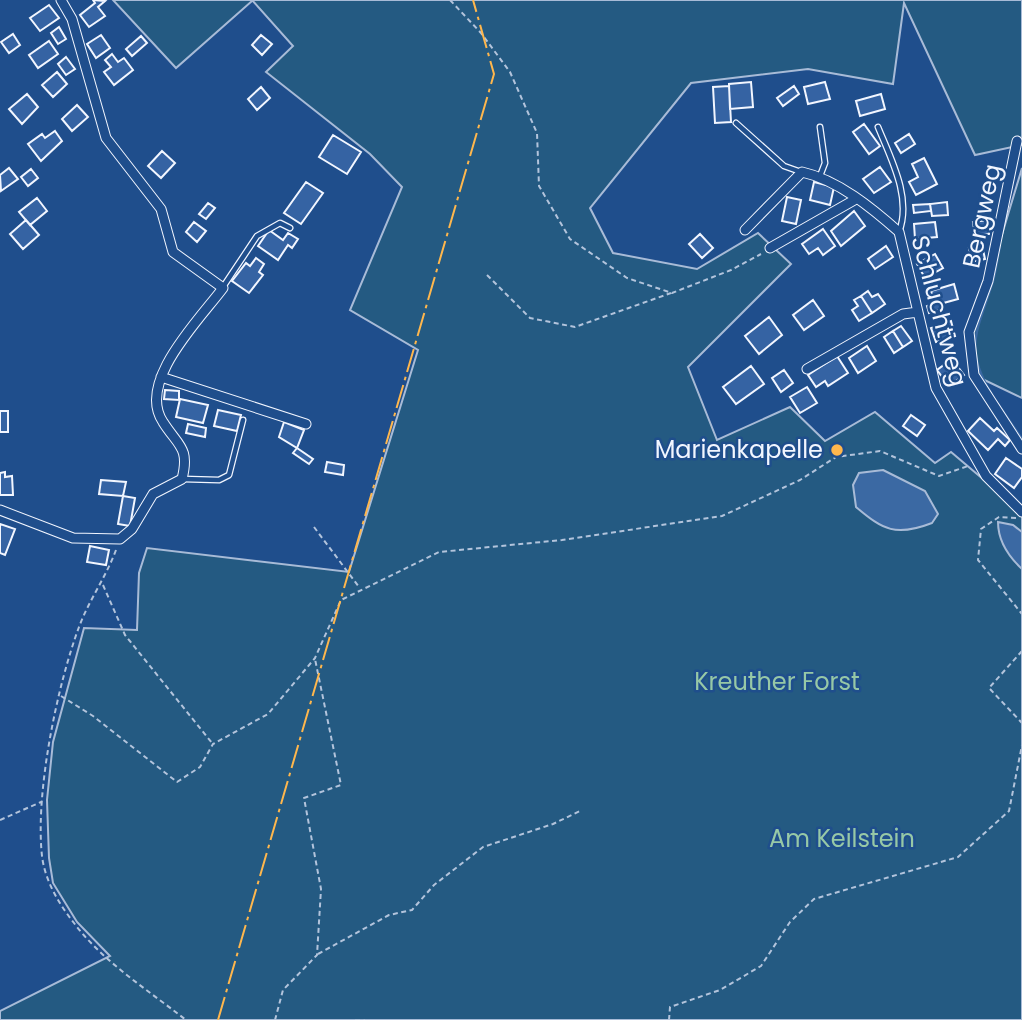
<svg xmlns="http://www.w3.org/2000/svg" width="1022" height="1020" font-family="Poppins,sans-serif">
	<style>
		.green { fill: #245a82; stroke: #a8bbd7; stroke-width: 2 }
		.water { fill: #3b69a3; stroke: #a8bbd7; stroke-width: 2 }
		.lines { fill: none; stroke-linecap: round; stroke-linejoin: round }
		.stream { stroke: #3b69a3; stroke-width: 2.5 }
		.building { fill: #3563a3; stroke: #f2f6ff; stroke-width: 2 }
		.service-casing { stroke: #f2f6ff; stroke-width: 7 }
		.minor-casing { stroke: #f2f6ff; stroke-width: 11 }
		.path { stroke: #b3c4dc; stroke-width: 2; stroke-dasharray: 5 3.5; stroke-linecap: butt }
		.service { stroke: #1f4e8c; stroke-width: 4.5 }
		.minor { stroke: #1f4e8c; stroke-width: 9 }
		.power { stroke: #ffb74d; stroke-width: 2; stroke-dasharray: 24 5 3.5 5; stroke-linecap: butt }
		.poi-dot { fill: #ffb74d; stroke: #1f4e8c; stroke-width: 2.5 }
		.labels { text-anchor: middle; stroke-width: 5; stroke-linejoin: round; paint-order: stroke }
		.street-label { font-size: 24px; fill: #f2f6ff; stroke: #1f4e8c }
		.poi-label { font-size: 24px; fill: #f2f6ff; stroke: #1f4e8c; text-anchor: end }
		.park-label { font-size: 24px; fill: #97c8a6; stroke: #1f4e8c }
	</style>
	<rect width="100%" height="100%" fill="#1f4e8c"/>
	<path class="green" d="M 113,0 L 251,0 L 252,1 L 176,68 Z
		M 252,0 L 1022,0 L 1022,145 L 975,155 L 904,3 L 893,84 L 808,69 L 691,83 L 590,208 L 613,253 L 697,269 L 758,233 L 791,264 L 688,367 L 717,440 L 790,407 L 825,441 L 875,412 L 935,463 L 951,452 L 1022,512 L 1022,1020 L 0,1020 L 0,1011 L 110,956 L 77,922 L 53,883 L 49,858 L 47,800 L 53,742 L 84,628 L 137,630 L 139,573 L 147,548 L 349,572 L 418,350 L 350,310 L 402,187 L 370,154 L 266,72 L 293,46 Z
		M 1022,168 L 1022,398 L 974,375 L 969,332 L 988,281 Z"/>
	<path class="water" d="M 883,470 L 925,491 L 938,514 L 932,523 C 896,537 883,530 856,507 L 853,485 L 859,473 Z
		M 998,522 L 1013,525 L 1022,532 L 1022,569 C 1008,556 998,541 998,522 Z"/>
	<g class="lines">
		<path class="stream" d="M 991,393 C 963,348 978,329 992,284 C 996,272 997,259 1000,246
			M 998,404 L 1022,439"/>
	</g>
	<path class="building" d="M 93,0 L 105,1 L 98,7 L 105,16 L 89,27 L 80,15 L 95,3 Z
		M 49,5 L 59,18 L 40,31 L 30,18 Z
		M 59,27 L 66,39 L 58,44 L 51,33 Z
		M 13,34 L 20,45 L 9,53 L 1,42 Z
		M 101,35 L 110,48 L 96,58 L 87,44 Z
		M 261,35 L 272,44 L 262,55 L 252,45 Z
		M 141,36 L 147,43 L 132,56 L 126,49 Z
		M 49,41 L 58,54 L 38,68 L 29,55 Z
		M 112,54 L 118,62 L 124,58 L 133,70 L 114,85 L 104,72 L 111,67 L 105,60 Z
		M 66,57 L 75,69 L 66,75 L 58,64 Z
		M 57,72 L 67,84 L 53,97 L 42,85 Z
		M 751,82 L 753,107 L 730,109 L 729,84 Z
		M 825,82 L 830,99 L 808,104 L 804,87 Z
		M 729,86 L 731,122 L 715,123 L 713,87 Z
		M 794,86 L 799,94 L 783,106 L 777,98 Z
		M 261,87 L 270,98 L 257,110 L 248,99 Z
		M 27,94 L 38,107 L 22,124 L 9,109 Z
		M 881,94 L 885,109 L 860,116 L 856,101 Z
		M 77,105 L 88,117 L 72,131 L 62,119 Z
		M 864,124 L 880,146 L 869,154 L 853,132 Z
		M 55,131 L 62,141 L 41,161 L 28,144 L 42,134 L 45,138 Z
		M 909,134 L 915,144 L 901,153 L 895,143 Z
		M 333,135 L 361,152 L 347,174 L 319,157 Z
		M 162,151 L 175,163 L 161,178 L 148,166 Z
		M 924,158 L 937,184 L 916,195 L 909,182 L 918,177 L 912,164 Z
		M 880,167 L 891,182 L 874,193 L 863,179 Z
		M 9,168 L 18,179 L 1,191 L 0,175 Z
		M 31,169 L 38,178 L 28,186 L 21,177 Z
		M 306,182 L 323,193 L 301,224 L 284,213 Z
		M 814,182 L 834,187 L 830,205 L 810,200 Z
		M 787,197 L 801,200 L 796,224 L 782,221 Z
		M 37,198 L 47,211 L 30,225 L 19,212 Z
		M 947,202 L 948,215 L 932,216 L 930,204 Z
		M 208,203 L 215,208 L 206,219 L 199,214 Z
		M 930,204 L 931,211 L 914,213 L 913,205 Z
		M 854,211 L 865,226 L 841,246 L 831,231 Z
		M 26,220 L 39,235 L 23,249 L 10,234 Z
		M 988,220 L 989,234 L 975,236 L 973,222 Z
		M 194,222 L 206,231 L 197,242 L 186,232 Z
		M 935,222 L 937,237 L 915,239 L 914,224 Z
		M 823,229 L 835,246 L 823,255 L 818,248 L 809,254 L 802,244 Z
		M 269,230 L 283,240 L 288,233 L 298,239 L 292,248 L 288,245 L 278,260 L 258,246 Z
		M 700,234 L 713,248 L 702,258 L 689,244 Z
		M 982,245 L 985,259 L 972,262 L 969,248 Z
		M 886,246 L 893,257 L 875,269 L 868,259 Z
		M 935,254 L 943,268 L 925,278 L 917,264 Z
		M 256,258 L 264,264 L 259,272 L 263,275 L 249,293 L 232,281 L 246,263 L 250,266 Z
		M 954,284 L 958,299 L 940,304 L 942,309 L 929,313 L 927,306 L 935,303 L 931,291 Z
		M 868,291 L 872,297 L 878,294 L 885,304 L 872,313 L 861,296 Z
		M 861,296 L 872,313 L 859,321 L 852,310 L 858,306 L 854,300 Z
		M 813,300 L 824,316 L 804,330 L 793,315 Z
		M 769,317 L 782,335 L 759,354 L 745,336 Z
		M 951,321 L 955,336 L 936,342 L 931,328 Z
		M 901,326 L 912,341 L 903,347 L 893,331 Z
		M 893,331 L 903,347 L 894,353 L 884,337 Z
		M 867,346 L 876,361 L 858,373 L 849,358 Z
		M 837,356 L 848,373 L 828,386 L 825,381 L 816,387 L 808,375 Z
		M 952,359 L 964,375 L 949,386 L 937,370 Z
		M 751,366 L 764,384 L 736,404 L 723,387 Z
		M 784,370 L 793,383 L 781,392 L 772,378 Z
		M 807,387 L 817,403 L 800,413 L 790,397 Z
		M 165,390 L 179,391 L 179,400 L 164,399 Z
		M 180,399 L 208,405 L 203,423 L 176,417 Z
		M 218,410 L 241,415 L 237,431 L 214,426 Z
		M 0,411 L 8,411 L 8,432 L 0,432 Z
		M 911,415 L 925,425 L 917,436 L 903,426 Z
		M 980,418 L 994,431 L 997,428 L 1010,440 L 1005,446 L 998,439 L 988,450 L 968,431 Z
		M 284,422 L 304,430 L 297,448 L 279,437 Z
		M 188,424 L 206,428 L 205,437 L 186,433 Z
		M 297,448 L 313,459 L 309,464 L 293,453 Z
		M 1006,458 L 1022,469 L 1022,477 L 1014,488 L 995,474 Z
		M 327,462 L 344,465 L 343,475 L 325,472 Z
		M 5,472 L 5,477 L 12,476 L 13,495 L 0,495 L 0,473 Z
		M 101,480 L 126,482 L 123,496 L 99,494 Z
		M 123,496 L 135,498 L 130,526 L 118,524 Z
		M 0,524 L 15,529 L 5,555 L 0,553 Z
		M 90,546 L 109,550 L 106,565 L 87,562 Z"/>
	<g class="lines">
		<defs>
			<path id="service" d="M 736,123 L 784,166 L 801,172
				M 878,127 C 891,159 912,198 899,232
				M 820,176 L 825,163 L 820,127
				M 223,287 L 257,236 L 280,223 L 290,228
				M 183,479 L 219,480 L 229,475 L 243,420"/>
			<path id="minor" d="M 1017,141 L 988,281 L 969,332 L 974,375 L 1022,449
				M 745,230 L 802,172 C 838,180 872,208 899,232 L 936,388 L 986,476 L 1022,512
				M 770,248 L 856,199
				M 807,369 L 903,314 L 918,312
				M 161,377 L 306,424
				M 0,510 L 73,538 L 120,539 L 132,529 L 153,494 L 182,479 C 190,447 178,446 163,422 C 136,382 200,319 223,288 L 173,252 L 161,209 L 106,138 L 72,19 L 61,0"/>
		</defs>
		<use href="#service" class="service-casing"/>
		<use href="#minor" class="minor-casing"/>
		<path class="path" d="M 450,0 L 481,33 L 510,72 L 537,133 L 539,186 L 570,239 L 627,278 L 672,293 L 731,270 L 761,254
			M 487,275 L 530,318 L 575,327 L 671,293
			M 1016,518 L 999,517 L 981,529 L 978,560 L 1022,614
			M 314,527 L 359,587
			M 116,550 C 106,577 89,600 79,627 C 57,686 35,793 42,856 C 45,881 59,904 74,923 C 103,962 148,990 186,1020
			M 103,585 L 125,635 L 212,743
			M 1022,651 L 989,688 L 1022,723
			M 61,696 L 93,716 L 177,782 L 200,767 L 213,744 L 268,714 L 315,658 L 341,600 L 439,552 L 562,540 L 722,516 L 800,480 L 836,457 L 880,451 L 939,476 L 968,466
			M 0,820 L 41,802
			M 318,954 L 389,915 L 412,910 L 434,885 L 483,847 L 553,824 L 582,810
			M 275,1020 L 283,990 L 317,955 L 321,889 L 304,798 L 341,785 L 315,659
			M 355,1020 L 365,1020
			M 669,1020 L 670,1007 L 720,990 L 761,966 L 790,922 L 814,899 L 958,857 L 1009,811 L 1022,745"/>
		<use href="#service" class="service"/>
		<use href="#minor" class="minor"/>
		<path class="power" d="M 218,1020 L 494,74 L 473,0"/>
	</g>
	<circle class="poi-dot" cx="837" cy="450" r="7"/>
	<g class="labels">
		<g class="street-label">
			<text transform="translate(982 216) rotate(-78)" y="8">Bergweg</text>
			<text transform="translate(939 311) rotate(75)" y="8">Schluchtweg</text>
		</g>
		<g class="poi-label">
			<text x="823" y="458">Marienkapelle</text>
		</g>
		<g class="park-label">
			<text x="777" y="690">Kreuther Forst</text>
			<text x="842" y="847">Am Keilstein</text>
		</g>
	</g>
</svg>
